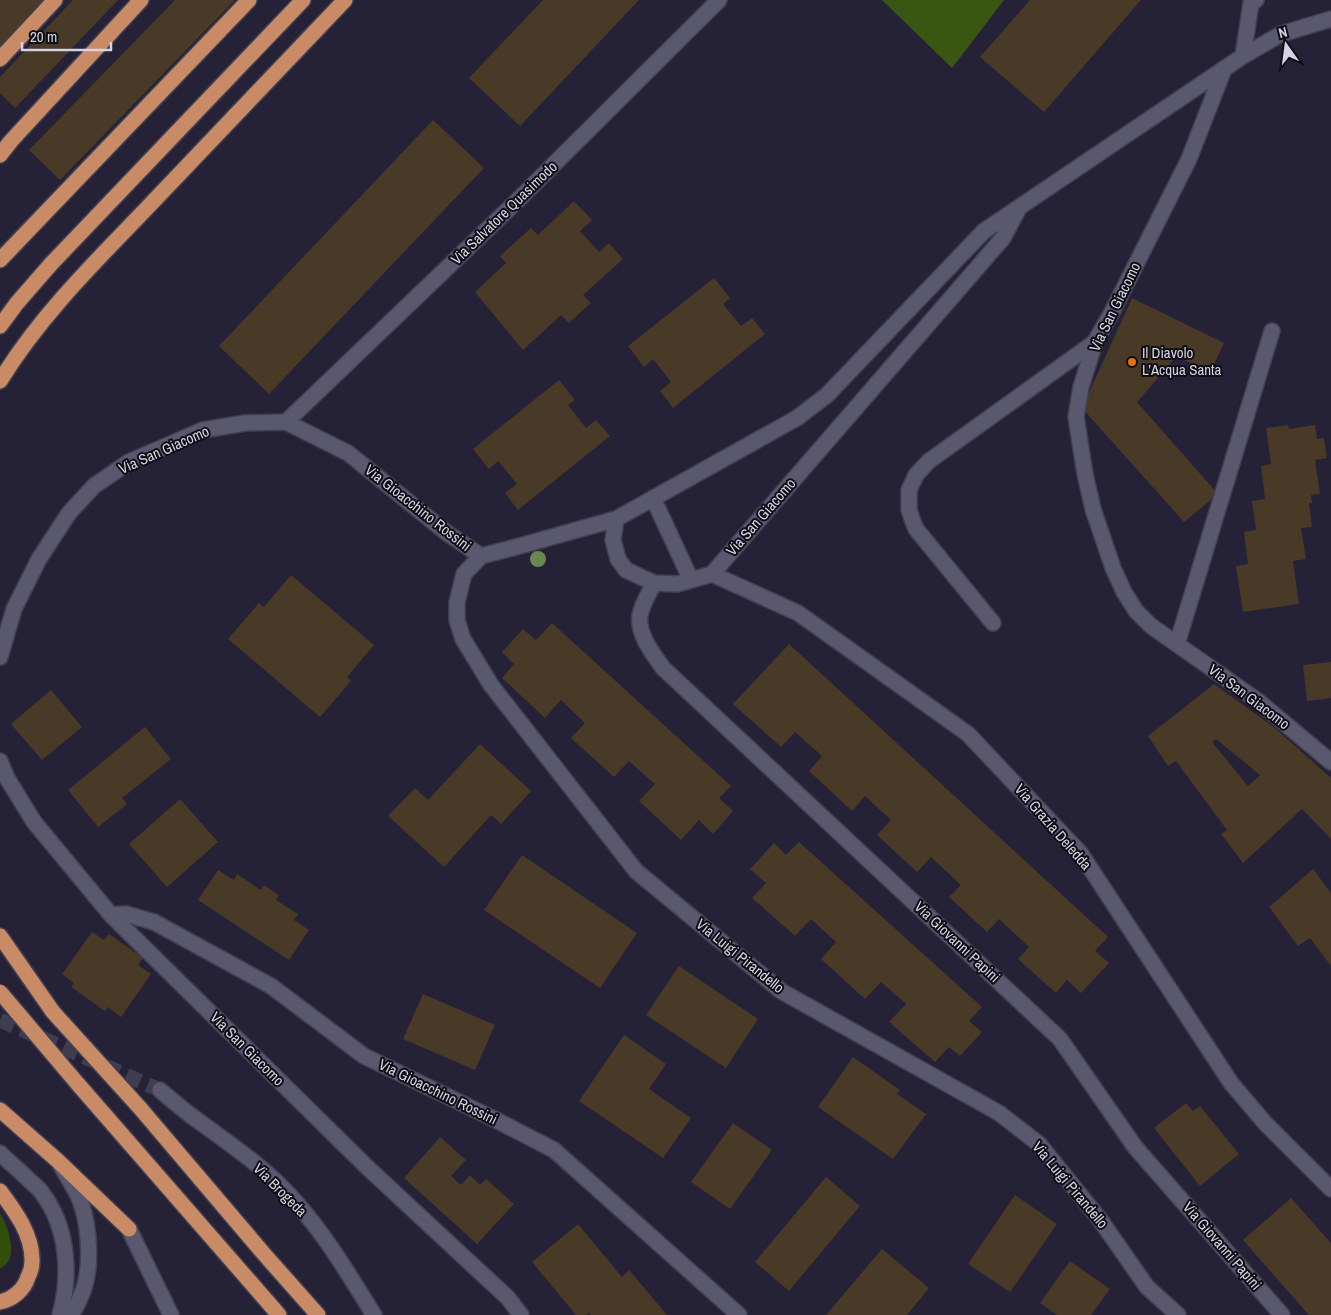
<svg xmlns="http://www.w3.org/2000/svg" width="1331" height="1315" font-family="'Archivo Narrow',sans-serif">
	<style>
		.green { fill: #324e0c }
		.forest { fill: #395711 }
		.building { fill: #493927; fill-rule: evenodd }
		.lines { fill: none; stroke-linecap: round; stroke-linejoin: round }
		.secondary-tunnel { stroke: #3f3d50; stroke-width: 15; stroke-dasharray: 15 8; stroke-linecap: butt }
		.lane-casing { stroke: #413f51; stroke-width: 18 }
		.street-casing { stroke: #413f51; stroke-width: 18 }
		.secondary-casing { stroke: #413f51; stroke-width: 18 }
		.highway-casing { stroke: #413f51; stroke-width: 18 }
		.lane { stroke: #5a586f; stroke-width: 15 }
		.street { stroke: #5a586f; stroke-width: 15 }
		.secondary { stroke: #5a586f; stroke-width: 15 }
		.highway { stroke: #c88b66; stroke-width: 15 }
		.highway-bridge-casing { stroke: #413f51; stroke-width: 18; stroke-linecap: butt }
		.highway-bridge { stroke: #c88b66; stroke-width: 15 }
		.tree { fill: #6a8751 }
		.food-dot { fill: #e8710a; stroke: #0e0d16; stroke-width: 2 }
		.labels { text-anchor: middle; stroke-width: 4; stroke-linejoin: round; paint-order: stroke }
		.street-label { font-size: 15px; fill: #d4d3e1; stroke: #0e0d16 }
		.poi-label { font-size: 15px; fill: #d4d3e1; stroke: #0e0d16; text-anchor: start }
	</style>
	<rect width="100%" height="100%" fill="#252237"/>
	<path class="green" d="M 0,1213 C 7,1224 15,1247 9,1260 C 7,1264 3,1267 0,1269 Z"/>
	<path class="forest" d="M 882,0 L 1004,0 L 952,68 Z"/>
	<path class="building" d="M 0,0 L 47,0 L 0,49 Z
		M 73,0 L 118,0 L 15,108 L 0,93 L 0,77 Z
		M 175,0 L 235,0 L 60,180 L 29,150 Z
		M 543,0 L 639,0 L 520,126 L 469,78 Z
		M 1030,0 L 1141,0 L 1044,112 L 980,57 Z
		M 433,120 L 484,168 L 269,394 L 219,346 Z
		M 574,201 L 592,220 L 580,231 L 599,252 L 609,243 L 623,259 L 583,295 L 591,303 L 569,323 L 561,315 L 523,350 L 475,292 L 506,263 L 500,256 L 531,228 L 538,235 Z
		M 714,278 L 730,298 L 723,304 L 741,326 L 752,318 L 765,334 L 673,408 L 660,391 L 671,382 L 653,359 L 644,367 L 628,346 Z
		M 1132,298 L 1224,343 L 1211,371 L 1176,357 L 1137,402 L 1218,494 L 1184,522 L 1082,408 Z
		M 559,380 L 575,400 L 568,405 L 586,428 L 596,420 L 610,436 L 518,510 L 505,493 L 517,484 L 498,461 L 489,469 L 473,449 Z
		M 1288,425 L 1289,429 L 1315,425 L 1317,439 L 1324,438 L 1327,458 L 1315,460 L 1320,494 L 1311,495 L 1312,503 L 1309,503 L 1312,527 L 1301,528 L 1306,559 L 1293,561 L 1299,604 L 1243,612 L 1236,566 L 1248,564 L 1244,532 L 1256,530 L 1252,501 L 1265,499 L 1261,466 L 1271,464 L 1266,428 Z
		M 291,575 L 374,645 L 347,677 L 351,681 L 320,717 L 228,639 L 259,603 L 264,607 Z
		M 552,623 L 731,786 L 719,798 L 733,811 L 713,834 L 699,820 L 681,840 L 639,801 L 655,784 L 629,761 L 614,777 L 571,738 L 585,723 L 561,700 L 545,718 L 502,678 L 514,664 L 502,652 L 523,629 L 536,640 Z
		M 789,644 L 1108,937 L 1095,951 L 1109,963 L 1081,993 L 1067,980 L 1056,993 L 1018,959 L 1029,947 L 999,919 L 987,932 L 949,897 L 961,885 L 931,857 L 917,872 L 877,835 L 891,820 L 865,796 L 852,811 L 809,771 L 822,756 L 795,732 L 781,747 L 733,704 Z
		M 1331,662 L 1331,698 L 1307,701 L 1303,665 Z
		M 1214,684 L 1275,728 L 1331,778 L 1331,839 L 1302,809 L 1243,863 L 1221,834 L 1227,830 L 1176,761 L 1168,766 L 1148,736 ZM 1216,739 L 1260,775 L 1248,786 L 1212,742 Z
		M 51,690 L 82,727 L 42,760 L 11,724 Z
		M 145,727 L 171,759 L 122,798 L 127,804 L 98,827 L 68,790 Z
		M 480,744 L 531,791 L 501,824 L 491,815 L 444,867 L 388,816 L 415,788 L 428,800 Z
		M 180,799 L 218,842 L 167,887 L 129,844 Z
		M 799,842 L 982,1007 L 969,1021 L 982,1032 L 960,1056 L 949,1047 L 935,1062 L 889,1022 L 906,1004 L 881,982 L 865,999 L 821,959 L 836,942 L 811,919 L 795,936 L 752,898 L 766,883 L 750,869 L 774,843 L 786,855 Z
		M 522,855 L 637,933 L 600,988 L 484,910 Z
		M 1313,869 L 1331,893 L 1331,966 L 1310,938 L 1298,946 L 1269,907 Z
		M 218,870 L 234,880 L 237,874 L 261,890 L 264,885 L 279,895 L 276,900 L 298,914 L 294,920 L 309,930 L 289,960 L 198,900 Z
		M 92,932 L 104,940 L 109,934 L 143,958 L 138,965 L 151,974 L 121,1017 L 108,1007 L 105,1011 L 71,987 L 74,983 L 62,974 Z
		M 679,966 L 758,1019 L 726,1068 L 646,1015 Z
		M 423,994 L 495,1025 L 475,1070 L 403,1039 Z
		M 624,1035 L 666,1064 L 649,1089 L 691,1118 L 663,1158 L 579,1101 Z
		M 853,1057 L 900,1090 L 897,1094 L 926,1114 L 893,1159 L 818,1107 Z
		M 1186,1103 L 1193,1111 L 1200,1106 L 1239,1154 L 1200,1186 L 1154,1128 Z
		M 733,1123 L 772,1150 L 730,1209 L 691,1182 Z
		M 440,1137 L 466,1160 L 451,1176 L 461,1185 L 470,1175 L 480,1185 L 486,1179 L 514,1204 L 477,1244 L 404,1178 Z
		M 826,1177 L 860,1206 L 789,1291 L 755,1262 Z
		M 1015,1195 L 1057,1224 L 1010,1292 L 968,1264 Z
		M 1291,1198 L 1331,1243 L 1331,1315 L 1309,1315 L 1243,1240 Z
		M 578,1224 L 622,1277 L 629,1270 L 667,1315 L 591,1315 L 589,1313 L 586,1315 L 576,1315 L 532,1262 Z
		M 882,1249 L 929,1288 L 907,1315 L 826,1315 Z
		M 1070,1261 L 1110,1289 L 1091,1315 L 1057,1315 L 1040,1303 Z"/>
	<g class="lines">
		<path class="secondary-tunnel" d="M 0,1020 L 160,1090"/>
		<defs>
			<path id="lane" d="M 993,623 L 916,529 L 912,519 L 909,510 L 909,490 L 916,475 L 929,461 L 1095,342
				M 0,1153 C 9,1162 19,1170 28,1179 C 33,1184 39,1188 42,1193 C 68,1227 71,1275 60,1315
				M 61,1166 C 67,1177 75,1188 80,1200 C 90,1227 93,1272 80,1298 C 78,1304 74,1310 71,1315
				M 129,1229 L 171,1315"/>
			<path id="street" d="M 1243,56 L 1251,3 L 1256,0
				M 1224,69 L 1189,159 L 1112,312 L 1095,342 L 1081,387 L 1076,417 L 1085,474 L 1093,509 L 1113,568 L 1124,592 L 1136,611 L 1151,626 L 1258,701 L 1331,762
				M 286,422 L 518,200 L 719,0
				M 653,498 L 691,580
				M 481,556 L 464,574 L 457,602 L 457,620 L 463,639 L 491,685 L 636,871 L 781,991 L 999,1113 L 1039,1144 L 1101,1221 L 1147,1287 L 1178,1315
				M 712,574 L 677,584 L 654,583 L 626,570 L 618,559 L 613,540 L 616,519 L 797,418 L 827,395 L 984,231 L 1243,56 L 1281,34 L 1331,19
				M 712,574 L 798,613 L 968,734 L 1081,854 L 1231,1083 L 1265,1123 L 1331,1189
				M 712,574 L 1003,238 L 1019,208
				M 654,583 C 649,593 642,604 640,615 C 637,634 653,654 663,668 L 1060,1039 L 1135,1147 L 1282,1315
				M 1177,644 L 1272,331
				M 0,657 L 14,609 L 39,559 L 69,513 L 94,486 L 129,462 L 203,430 L 245,423 L 286,422 L 348,453 L 447,533 L 481,556 L 516,547 L 616,519
				M 0,761 L 7,778 L 34,822 L 111,915 L 368,1168 L 508,1298 L 521,1315
				M 111,915 L 126,914 L 154,922 L 271,986 L 364,1056 L 494,1119 L 554,1150 L 739,1315"/>
			<path id="secondary" d="M 160,1090 C 169,1098 179,1106 189,1114 C 225,1141 263,1165 293,1199 C 325,1234 349,1275 374,1315"/>
			<path id="highway" d="M 0,59 L 55,0
				M 0,155 L 11,141 L 141,0
				M 0,260 L 249,0
				M 0,326 L 17,303 L 51,264 L 303,0
				M 0,381 C 40,316 94,263 147,208 C 213,139 279,69 345,0
				M 0,936 L 53,1012
				M 77,1083 L 279,1315
				M 140,1108 L 264,1254 L 318,1315
				M 0,1110 L 58,1161 L 129,1229
				M 0,1191 C 15,1211 33,1235 32,1262 C 32,1267 30,1273 28,1277 C 24,1290 13,1299 0,1302"/>
		</defs>
		<use href="#lane" class="lane-casing"/>
		<use href="#street" class="street-casing"/>
		<use href="#secondary" class="secondary-casing"/>
		<use href="#highway" class="highway-casing"/>
		<use href="#lane" class="lane"/>
		<use href="#street" class="street"/>
		<use href="#secondary" class="secondary"/>
		<use href="#highway" class="highway"/>
		<defs>
			<path id="highway-bridge" d="M 0,992 L 77,1083
				M 53,1012 L 140,1108"/>
		</defs>
		<use href="#highway-bridge" class="highway-bridge-casing"/>
		<use href="#highway-bridge" class="highway-bridge"/>
	</g>
	<circle class="tree" cx="538" cy="559" r="8"/>
	<circle class="food-dot" cx="1132" cy="362" r="5"/>
	<g class="labels">
		<g class="street-label">
			<text transform="translate(504 213) rotate(-44)" y="5">Via Salvatore Quasimodo</text>
			<text transform="translate(1115 307) rotate(-64)" y="5">Via San Giacomo</text>
			<text transform="translate(164 450) rotate(-24)" y="5">Via San Giacomo</text>
			<text transform="translate(418 508) rotate(38)" y="5">Via Gioacchino Rossini</text>
			<text transform="translate(761 517) rotate(-49)" y="5">Via San Giacomo</text>
			<text transform="translate(1249 697) rotate(37)" y="5">Via San Giacomo</text>
			<text transform="translate(1053 827) rotate(49)" y="5">Via Grazia Deledda</text>
			<text transform="translate(957 942) rotate(43)" y="5">Via Giovanni Papini</text>
			<text transform="translate(740 956) rotate(39)" y="5">Via Luigi Pirandello</text>
			<text transform="translate(247 1049) rotate(45)" y="5">Via San Giacomo</text>
			<text transform="translate(438 1092) rotate(26)" y="5">Via Gioacchino Rossini</text>
			<text transform="translate(1070 1185) rotate(50)" y="5">Via Luigi Pirandello</text>
			<text transform="translate(280 1190) rotate(45)" y="5">Via Brogeda</text>
			<text transform="translate(1222 1246) rotate(49)" y="5">Via Giovanni Papini</text>
		</g>
		<g class="poi-label">
			<text x="1142" y="358">Il Diavolo<tspan x="1142" dy="17">L’Acqua Santa</tspan></text>
		</g>
	</g>
	<g transform="translate(1286 45) rotate(346)" stroke="#0e0d16" stroke-width="4" paint-order="stroke">
	<path d="M0-4L9 19L0 12L-9 19Z" fill="#d4d3e1"/>
	<text y="-8" font-size="14" font-weight="bold" text-anchor="middle" fill="#d4d3e1">N</text>
	</g>
	<path d="M22 42v8h89v-8" fill="none" stroke="#d4d3e1" stroke-width="2.5"/>
	<text x="30" y="42" font-size="15" fill="#d4d3e1" stroke="#0e0d16" stroke-width="4" paint-order="stroke">20 m</text>
</svg>
